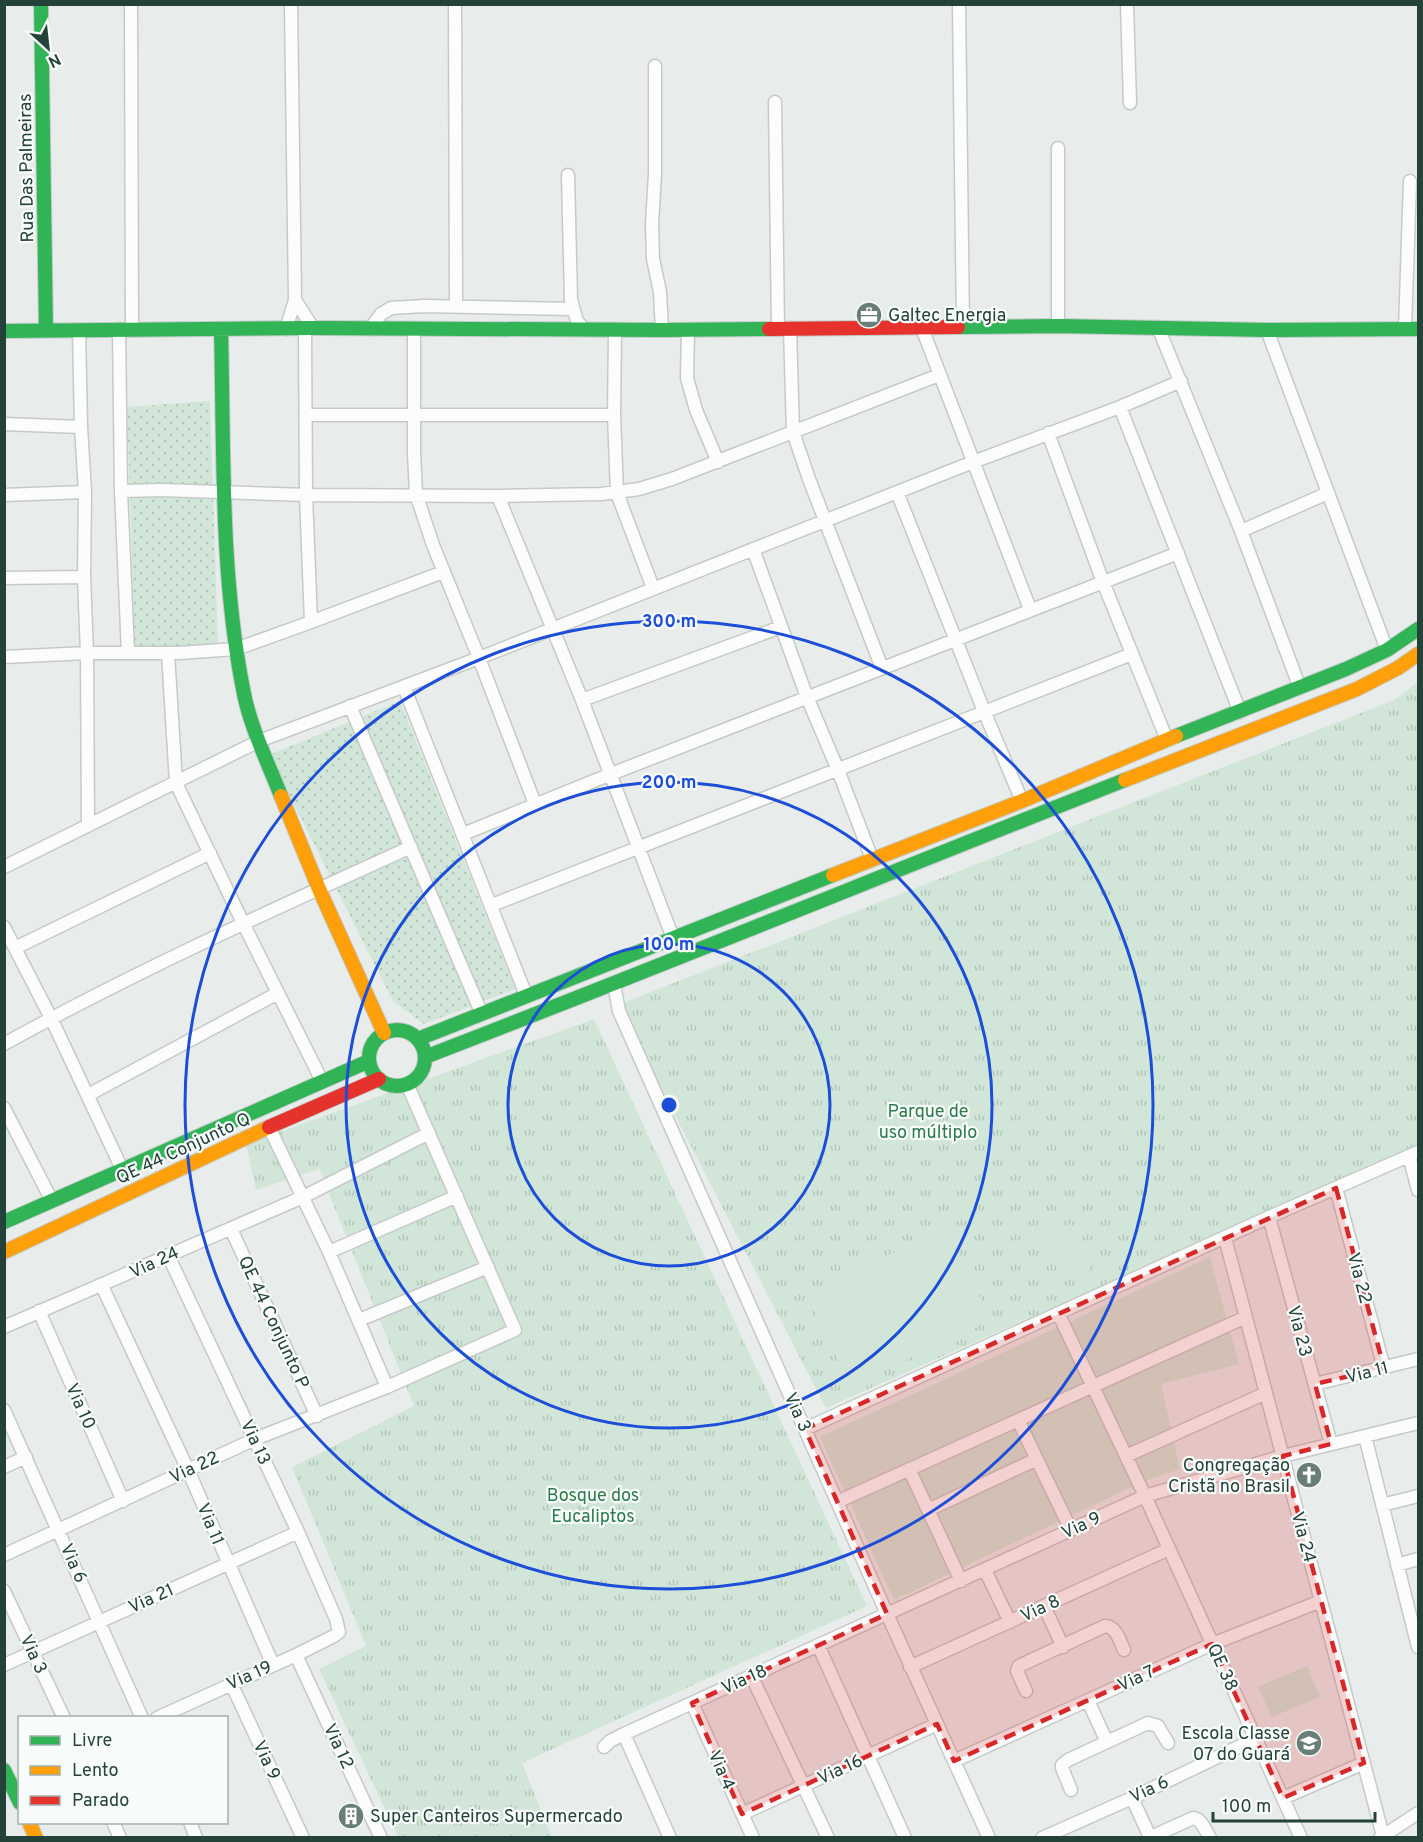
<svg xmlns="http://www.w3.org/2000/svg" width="1423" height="1842" font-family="Overpass,sans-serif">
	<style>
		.grass { fill: url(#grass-dots) }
		.park { fill: url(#park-tufts) }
		.garden { fill: #d1e6d8 }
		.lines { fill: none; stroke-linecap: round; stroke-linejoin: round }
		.street-casing { stroke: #c5cac8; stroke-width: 15 }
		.fast-casing { stroke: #c3cbc8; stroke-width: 16 }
		.slow-casing { stroke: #c3cbc8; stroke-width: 16 }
		.jam-casing { stroke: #c3cbc8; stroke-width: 16 }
		.street { stroke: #fcfcfc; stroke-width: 12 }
		.fast { stroke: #30b455; stroke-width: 14 }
		.slow { stroke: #ff9f0a; stroke-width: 14 }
		.jam { stroke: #e5322d; stroke-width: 14 }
		.marked { fill: #d62828; fill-opacity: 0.2; stroke: #d62828; stroke-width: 4.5; stroke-dasharray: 12 8; stroke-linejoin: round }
		.ring { fill: none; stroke: #1d4ed8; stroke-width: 3 }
		.labels { text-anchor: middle; stroke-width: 4.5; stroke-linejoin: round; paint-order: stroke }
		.street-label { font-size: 18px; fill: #24423a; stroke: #f7fbf9 }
		.poi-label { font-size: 18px; fill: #24423a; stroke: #f7fbf9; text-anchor: start }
		.park-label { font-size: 18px; fill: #2d7a4b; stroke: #f7fbf9 }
		.centre { fill: #1d4ed8; stroke: #f7fbf9; stroke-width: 3 }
		.ring-label { font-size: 18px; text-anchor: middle; font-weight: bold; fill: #1d4ed8; stroke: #f7fbf9; stroke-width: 4.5; stroke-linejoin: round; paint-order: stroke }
	</style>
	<defs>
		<pattern id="grass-dots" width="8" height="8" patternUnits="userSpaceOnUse" patternTransform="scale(1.5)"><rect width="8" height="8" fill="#d1e6d8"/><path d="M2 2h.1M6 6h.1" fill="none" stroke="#b3c6ba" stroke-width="1.8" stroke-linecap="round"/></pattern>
		<pattern id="park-tufts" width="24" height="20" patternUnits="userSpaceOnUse" patternTransform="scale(1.5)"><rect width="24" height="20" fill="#d1e6d8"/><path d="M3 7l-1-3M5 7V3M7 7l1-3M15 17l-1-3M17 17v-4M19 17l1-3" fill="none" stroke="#b3c6ba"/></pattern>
	</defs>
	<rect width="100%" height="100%" fill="#e8edeb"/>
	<path class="grass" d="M 210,401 L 218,647 L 135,649 L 127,407 Z
		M 400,701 L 515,989 L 424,1024 L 393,1001 L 269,755 Z"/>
	<path class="park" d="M 1418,682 L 1418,1146 L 826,1408 L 618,1005 L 1394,700 Z
		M 594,1019 L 867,1606 L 522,1763 L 552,1837 L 398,1837 L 319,1669 L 366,1646 L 292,1467 L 414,1406 L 319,1169 L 256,1190 L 246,1144 Z"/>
	<path class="garden" d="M 1070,1224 L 1091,1268 L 1064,1281 L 1043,1238 Z
		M 946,1228 L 991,1320 L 851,1386 L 806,1293 Z
		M 1210,1257 L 1239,1364 L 1161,1384 L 1180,1469 L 1142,1482 L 894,1600 L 820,1437 Z
		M 1307,1666 L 1320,1697 L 1272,1717 L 1258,1687 Z"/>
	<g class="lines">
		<defs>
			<path id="street" d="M 131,4 L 132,329
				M 455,4 L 456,307
				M 959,4 L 963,327
				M 1127,4 L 1130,103
				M 655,66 L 655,174 L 652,224 L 653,259 L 660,292 L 662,330
				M 775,102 L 778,329
				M 568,175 L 571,300 L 577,321 L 584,329
				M 295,300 L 313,328
				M 1058,326 L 1058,148
				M 1158,327 L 1241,531 L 1300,688
				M 790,328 L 793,432 L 809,479 L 882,668
				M 922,328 L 1030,609
				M 119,329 L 121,491 L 128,653
				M 286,329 L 295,300 L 291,4
				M 305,329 L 306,495 L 311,622
				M 370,329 L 381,314 L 391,308 L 424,306 L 572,309
				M 1405,329 L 1410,181
				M 79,330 L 81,427 L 85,492 L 84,577 L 87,653 L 88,825
				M 414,330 L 414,453 L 416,494 L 433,545 L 479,658 L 535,804
				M 615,330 L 614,415 L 617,493 L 653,588
				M 688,330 L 687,378 L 696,410 L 718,462
				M 1267,330 L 1387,650
				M 1120,407 L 1240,712
				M 306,415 L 614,415
				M 4,424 L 81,427
				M 1048,433 L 1103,582 L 1167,740
				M 121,491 L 161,490 L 306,495 L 498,496 L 601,494 L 639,489 L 672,479 L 939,375
				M 897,492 L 984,711 L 1022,801
				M 4,495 L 85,492
				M 498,496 L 582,700 L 673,938
				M 1241,531 L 1328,493
				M 753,549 L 807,697 L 838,770 L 872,859
				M 4,578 L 84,577
				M 168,653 L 176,783 L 243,923 L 322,1081
				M 4,657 L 87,653 L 179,653 L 236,649 L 311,622 L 443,572
				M 404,687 L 526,995
				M 582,700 L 781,627
				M 350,706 L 481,1012
				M 463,834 L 611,774 L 1178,553
				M 4,867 L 259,741 L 479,658 L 973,462 L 1120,407 L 1181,381
				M 492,905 L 1132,654
				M 4,927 L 51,1018 L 122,1169
				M 15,948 L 210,853
				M 614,984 L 619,1011 L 887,1614 L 989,1838
				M 4,1044 C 136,971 274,909 411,847
				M 88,1095 L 278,993
				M 4,1108 L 52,1201
				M 269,1127 L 329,1252 L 387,1387
				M 1409,1156 L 1418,1190
				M 1336,1188 L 1384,1368
				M 1269,1217 L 1331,1444
				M 231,1229 L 317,1416
				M 1225,1238 L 1383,1836
				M 329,1252 L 457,1196
				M 102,1286 L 188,1470 L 273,1665
				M 39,1311 L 123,1501
				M 1058,1313 L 1145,1496 L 1301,1838
				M 359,1320 L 488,1267
				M 4,1327 L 303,1197 L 429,1133
				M 1315,1384 L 1418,1359
				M 4,1410 L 142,1718
				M 1018,1420 L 1071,1530
				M 805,1429 L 1269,1217 L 1418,1152
				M 1365,1436 L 1418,1647
				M 1126,1456 L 1266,1393
				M 4,1467 L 26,1457
				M 909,1469 L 961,1581
				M 837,1502 L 1246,1317
				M 1382,1505 L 1418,1496
				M 928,1510 L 1037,1459
				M 4,1555 L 255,1439 L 387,1387 L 515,1330 L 407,1084
				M 1397,1565 L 1418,1559
				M 985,1570 L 1010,1622
				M 4,1591 L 64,1718
				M 1044,1606 L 1063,1647
				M 818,1645 L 905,1838
				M 296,1655 L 381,1838
				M 4,1665 L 298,1532
				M 910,1667 L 1169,1549
				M 751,1675 L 828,1838
				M 231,1683 L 303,1838
				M 1026,1691 L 1017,1671 L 1019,1666 L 1105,1626 C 1116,1626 1120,1641 1124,1650
				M 1088,1701 L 1107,1742
				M 692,1703 L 753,1838
				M 157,1718 L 296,1655 L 334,1636 L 339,1632 L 336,1619 L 298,1532 L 168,1255
				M 624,1734 L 670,1838
				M 604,1747 L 610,1741 L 624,1734 L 1145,1496 L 1283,1456 L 1418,1423
				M 954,1761 L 1212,1644 L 1321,1601
				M 1071,1790 L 1062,1768 L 1062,1765 L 1068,1760 L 1148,1723 L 1158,1726 L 1168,1743
				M 1132,1798 L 1150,1837
				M 1283,1798 L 1364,1763
				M 742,1814 L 937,1724
				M 113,1822 L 120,1838
				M 190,1822 L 196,1838
				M 1042,1838 L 1132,1798 L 1255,1739
				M 1149,1838 L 1193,1818 C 1202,1819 1205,1830 1210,1838
				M 1380,1838 L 1418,1813"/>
			<path id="fast" d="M 41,4 L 46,330
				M 958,327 L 1058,326 L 1267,330 L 1418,329
				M 221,329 C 224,449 220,571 243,689 C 249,724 268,763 281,796
				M 4,331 L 313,328 L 662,330 L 769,329
				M 1176,736 L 1346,669 L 1387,650 L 1418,629
				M369 1058a28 28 0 1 1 56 0a28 28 0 1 1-56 0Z
				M 418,1039 L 833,875
				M 425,1057 C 659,967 891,872 1125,780
				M 4,1222 L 369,1061
				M 4,1770 L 20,1803"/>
			<path id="slow" d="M 1125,780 L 1357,689 L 1398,668 L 1418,654
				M 281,796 L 319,889 L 384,1033
				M 833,875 L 1022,801 L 1176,736
				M 4,1252 L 269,1127
				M 29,1822 L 36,1838"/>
			<path id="jam" d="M 769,329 L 958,327
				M 269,1127 L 379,1079"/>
		</defs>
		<use href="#street" class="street-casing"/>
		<use href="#fast" class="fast-casing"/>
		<use href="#slow" class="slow-casing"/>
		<use href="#jam" class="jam-casing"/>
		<use href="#street" class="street"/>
		<use href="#fast" class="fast"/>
		<use href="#slow" class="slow"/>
		<use href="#jam" class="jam"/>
	</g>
	<path class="marked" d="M 1336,1188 L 1384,1368 L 1315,1384 L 1331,1444 L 1283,1456 L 1364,1763 L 1283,1798 L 1212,1644 L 954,1761 L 937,1724 L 742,1814 L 692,1703 L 887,1614 L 805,1429 Z"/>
	<g class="ring">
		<circle cx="669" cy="1105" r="161"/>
		<circle cx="669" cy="1105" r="323"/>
		<circle cx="669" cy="1105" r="484"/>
	</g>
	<defs>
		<symbol id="office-disc" viewBox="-11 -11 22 22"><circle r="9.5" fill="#697e78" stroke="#f7fbf9"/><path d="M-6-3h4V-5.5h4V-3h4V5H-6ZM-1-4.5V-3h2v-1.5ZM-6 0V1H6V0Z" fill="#fff"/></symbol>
		<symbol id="church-disc" viewBox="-11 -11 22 22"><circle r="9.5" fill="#697e78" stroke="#f7fbf9"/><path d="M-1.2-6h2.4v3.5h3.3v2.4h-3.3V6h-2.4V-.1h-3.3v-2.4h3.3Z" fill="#fff"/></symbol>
		<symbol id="school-disc" viewBox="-11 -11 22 22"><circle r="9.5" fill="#697e78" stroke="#f7fbf9"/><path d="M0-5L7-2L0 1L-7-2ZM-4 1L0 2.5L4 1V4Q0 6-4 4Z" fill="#fff"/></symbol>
		<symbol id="building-disc" viewBox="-11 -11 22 22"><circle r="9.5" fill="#697e78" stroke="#f7fbf9"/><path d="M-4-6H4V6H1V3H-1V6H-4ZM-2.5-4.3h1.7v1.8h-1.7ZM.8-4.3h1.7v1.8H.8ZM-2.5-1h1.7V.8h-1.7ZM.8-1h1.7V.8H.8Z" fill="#fff"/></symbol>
	</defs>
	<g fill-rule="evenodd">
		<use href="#office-disc" x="854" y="300" width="30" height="30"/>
		<use href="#church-disc" x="1294" y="1460" width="30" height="30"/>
		<use href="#school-disc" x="1294" y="1728" width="30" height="30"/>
		<use href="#building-disc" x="336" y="1801" width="30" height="30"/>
	</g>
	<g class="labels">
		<g class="street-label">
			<text transform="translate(26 168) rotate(-91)" y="6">Rua Das Palmeiras</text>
			<text transform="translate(183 1148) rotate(-25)" y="6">QE 44 Conjunto Q</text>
			<text transform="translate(154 1262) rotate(-25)" y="6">Via 24</text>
			<text transform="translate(1360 1278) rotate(75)" y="6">Via 22</text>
			<text transform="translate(274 1322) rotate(65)" y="6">QE 44 Conjunto P</text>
			<text transform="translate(1300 1331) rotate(75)" y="6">Via 23</text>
			<text transform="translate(1367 1372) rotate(-14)" y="6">Via 11</text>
			<text transform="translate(81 1406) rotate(66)" y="6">Via 10</text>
			<text transform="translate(798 1412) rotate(66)" y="6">Via 3</text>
			<text transform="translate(256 1442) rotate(65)" y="6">Via 13</text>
			<text transform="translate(194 1467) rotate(-25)" y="6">Via 22</text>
			<text transform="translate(211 1524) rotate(67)" y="6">Via 11</text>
			<text transform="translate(1081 1525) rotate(-25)" y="6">Via 9</text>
			<text transform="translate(1304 1537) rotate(75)" y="6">Via 24</text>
			<text transform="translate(74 1563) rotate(66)" y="6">Via 6</text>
			<text transform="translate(151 1598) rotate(-24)" y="6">Via 21</text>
			<text transform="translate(1040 1608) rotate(-25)" y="6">Via 8</text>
			<text transform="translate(34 1654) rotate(65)" y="6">Via 3</text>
			<text transform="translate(1223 1667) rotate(66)" y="6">QE 38</text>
			<text transform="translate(249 1675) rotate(-24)" y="6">Via 19</text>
			<text transform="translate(1136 1678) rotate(-25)" y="6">Via 7</text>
			<text transform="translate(744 1679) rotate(-24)" y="6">Via 18</text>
			<text transform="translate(339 1746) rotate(65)" y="6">Via 12</text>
			<text transform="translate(267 1760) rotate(65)" y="6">Via 9</text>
			<text transform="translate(840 1769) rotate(-25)" y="6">Via 16</text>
			<text transform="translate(722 1770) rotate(66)" y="6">Via 4</text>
			<text transform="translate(1149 1789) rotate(-25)" y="6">Via 6</text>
		</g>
		<g class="poi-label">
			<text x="888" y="321">Galtec Energia</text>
			<text x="1290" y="1471" text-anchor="end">Congregação<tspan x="1290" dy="21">Cristã no Brasil</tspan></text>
			<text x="1290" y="1739" text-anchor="end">Escola Classe<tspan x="1290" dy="21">07 do Guará</tspan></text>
			<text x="370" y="1822">Super Canteiros Supermercado</text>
		</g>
		<g class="park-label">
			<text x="928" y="1117">Parque de<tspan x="928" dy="21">uso múltiplo</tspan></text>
			<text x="593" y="1501">Bosque dos<tspan x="593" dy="21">Eucaliptos</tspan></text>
		</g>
	</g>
	<circle cx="669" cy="1105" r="9" class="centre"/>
	<g class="ring-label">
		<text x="669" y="627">300 m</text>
		<text x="669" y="788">200 m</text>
		<text x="669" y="950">100 m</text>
	</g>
	<rect width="1423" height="1842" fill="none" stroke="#24423a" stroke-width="12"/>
	<rect x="18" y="1716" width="210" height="108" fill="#f7fbf9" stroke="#a3b1ad" stroke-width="1.5"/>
	<rect x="30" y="1736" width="30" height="9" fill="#30b455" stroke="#a3b1ad" stroke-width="1.5"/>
	<text x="72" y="1746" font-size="18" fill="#24423a">Livre</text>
	<rect x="30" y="1766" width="30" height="9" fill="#ff9f0a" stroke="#a3b1ad" stroke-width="1.5"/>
	<text x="72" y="1776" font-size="18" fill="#24423a">Lento</text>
	<rect x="30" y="1796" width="30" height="9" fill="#e5322d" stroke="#a3b1ad" stroke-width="1.5"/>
	<text x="72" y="1806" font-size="18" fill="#24423a">Parado</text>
	<g transform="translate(48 48) rotate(153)" stroke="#f7fbf9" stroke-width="4.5" paint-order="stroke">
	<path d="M0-4.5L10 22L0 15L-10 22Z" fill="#24423a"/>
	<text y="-9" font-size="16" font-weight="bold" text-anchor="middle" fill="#24423a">N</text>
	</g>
	<path d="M1213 1812v9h162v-9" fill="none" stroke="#24423a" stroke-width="3"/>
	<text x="1222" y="1812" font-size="18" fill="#24423a" stroke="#f7fbf9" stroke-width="4.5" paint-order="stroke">100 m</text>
</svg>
